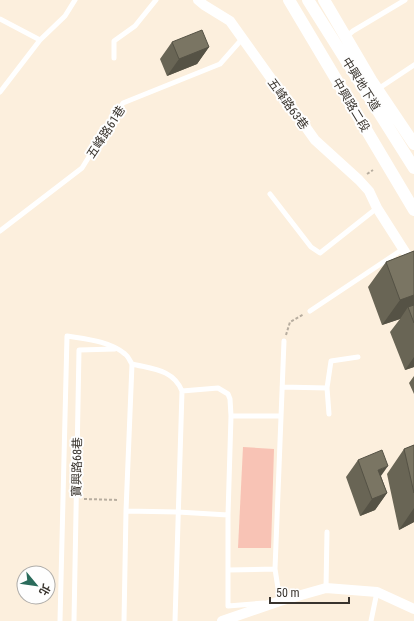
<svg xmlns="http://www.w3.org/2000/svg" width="414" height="621" font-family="'Roboto Condensed','Noto Sans TC',sans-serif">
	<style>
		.green { fill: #f8c3b5 }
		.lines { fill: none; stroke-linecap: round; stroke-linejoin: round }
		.path { stroke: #b7ad9f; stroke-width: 2; stroke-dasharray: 3 2; stroke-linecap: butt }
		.service { stroke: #fff; stroke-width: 5 }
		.minor { stroke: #fff; stroke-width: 10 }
		.tertiary { stroke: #fff; stroke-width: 12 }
		.wall { fill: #696555 }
		.shaded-wall { fill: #555245 }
		.building { fill: #7a7563; stroke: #555245 }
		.labels { text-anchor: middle; stroke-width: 4; stroke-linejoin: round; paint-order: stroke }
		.street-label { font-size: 12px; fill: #38332d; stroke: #fefefe }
	</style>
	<rect width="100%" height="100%" fill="#fcefdd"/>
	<path class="green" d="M 243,447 L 274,449 L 271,548 L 238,548 Z"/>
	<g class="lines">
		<path class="path" d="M 367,174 L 373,170
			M 286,335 L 290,322 L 304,314
			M 84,499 L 119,500"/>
		<path class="service" d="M 0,19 L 40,40
			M 346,37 L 353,31 L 405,0
			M 114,58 L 114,41 L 135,26 L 156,0
			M 378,89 L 414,65
			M 0,92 L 40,40 L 65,16 L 75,0
			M 270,194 L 311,247 L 320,253 L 377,208
			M 0,231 L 82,168 L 108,126 L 123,103 L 220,64 L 242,39
			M 310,311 L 403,249
			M 282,387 L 327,388 L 331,361 L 358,357
			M 327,388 L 329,414
			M 231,416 L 281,416
			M 126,511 L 178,512 L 228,515
			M 228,570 L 275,569
			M 326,588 L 327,532
			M 280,601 L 275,569 L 284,341
			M 60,621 L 67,336 C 85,339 110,341 125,354 C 128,356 130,361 132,364 C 152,369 173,369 182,391 L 218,388 L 228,394 L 230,399 L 231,416 L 228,515 L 228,606 L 264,603
			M 74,621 L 79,350 L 115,349
			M 124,621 L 126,511 L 132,364
			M 175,621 L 182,391
			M 371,621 L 377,592"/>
		<path class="minor" d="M 198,0 L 204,5 L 230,21 L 315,140 L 359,180 L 369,191 L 377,208 L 414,266
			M 222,621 L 280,601 L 326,588 L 377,592 L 414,609"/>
		<path class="tertiary" d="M 289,0 L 414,210
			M 308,0 L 414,168
			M 324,0 L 371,80 L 414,144"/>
	</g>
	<path class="wall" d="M 172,42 L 209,47 L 197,64 L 167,76 L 160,59 Z
		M 414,251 L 414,367 L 405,370 L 390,332 L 400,319 L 382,325 L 368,287 L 386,262 Z
		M 414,376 L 414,394 L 409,383 Z
		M 414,445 L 414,522 L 399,530 L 387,474 L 404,449 Z
		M 358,460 L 381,476 L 387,493 L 375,510 L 360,516 L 346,477 Z"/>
	<path class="shaded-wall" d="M 209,47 L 197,64 L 167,76 L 179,59 Z
		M 414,295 L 414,310 L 408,307 L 400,319 L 382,325 L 400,300 Z
		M 414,357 L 414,367 L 405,370 Z
		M 388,466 L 376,483 L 378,470 Z
		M 387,493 L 375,510 L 360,516 L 372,499 Z
		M 414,508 L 414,522 L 399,530 Z"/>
	<path class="building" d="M 202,30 L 209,47 L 179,59 L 172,42 Z
		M 414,251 L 414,295 L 400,300 L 386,262 Z
		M 414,305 L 414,323 L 408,307 Z
		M 414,445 L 414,493 L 404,449 Z
		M 382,450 L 388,466 L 378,470 L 387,493 L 372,499 L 358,460 Z"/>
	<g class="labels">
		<g class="street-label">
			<text transform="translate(361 84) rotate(58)" y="4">中興地下道</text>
			<text transform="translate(288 104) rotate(54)" y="4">五峰路63巷</text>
			<text transform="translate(351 105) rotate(59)" y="4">中興路二段</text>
			<text transform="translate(106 132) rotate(-57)" y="4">五峰路61巷</text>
			<text transform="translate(77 467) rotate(-89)" y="4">寶興路68巷</text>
		</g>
	</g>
	<g transform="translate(36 585) rotate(119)"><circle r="19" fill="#fefefe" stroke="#afadaa"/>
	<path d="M0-3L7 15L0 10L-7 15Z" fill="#2a6b5b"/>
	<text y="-6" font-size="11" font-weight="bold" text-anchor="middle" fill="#38332d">北</text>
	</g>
	<path d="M270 597v6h79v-6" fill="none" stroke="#38332d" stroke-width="2"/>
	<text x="276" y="597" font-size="12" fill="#38332d" stroke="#fefefe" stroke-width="3" paint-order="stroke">50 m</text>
</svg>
